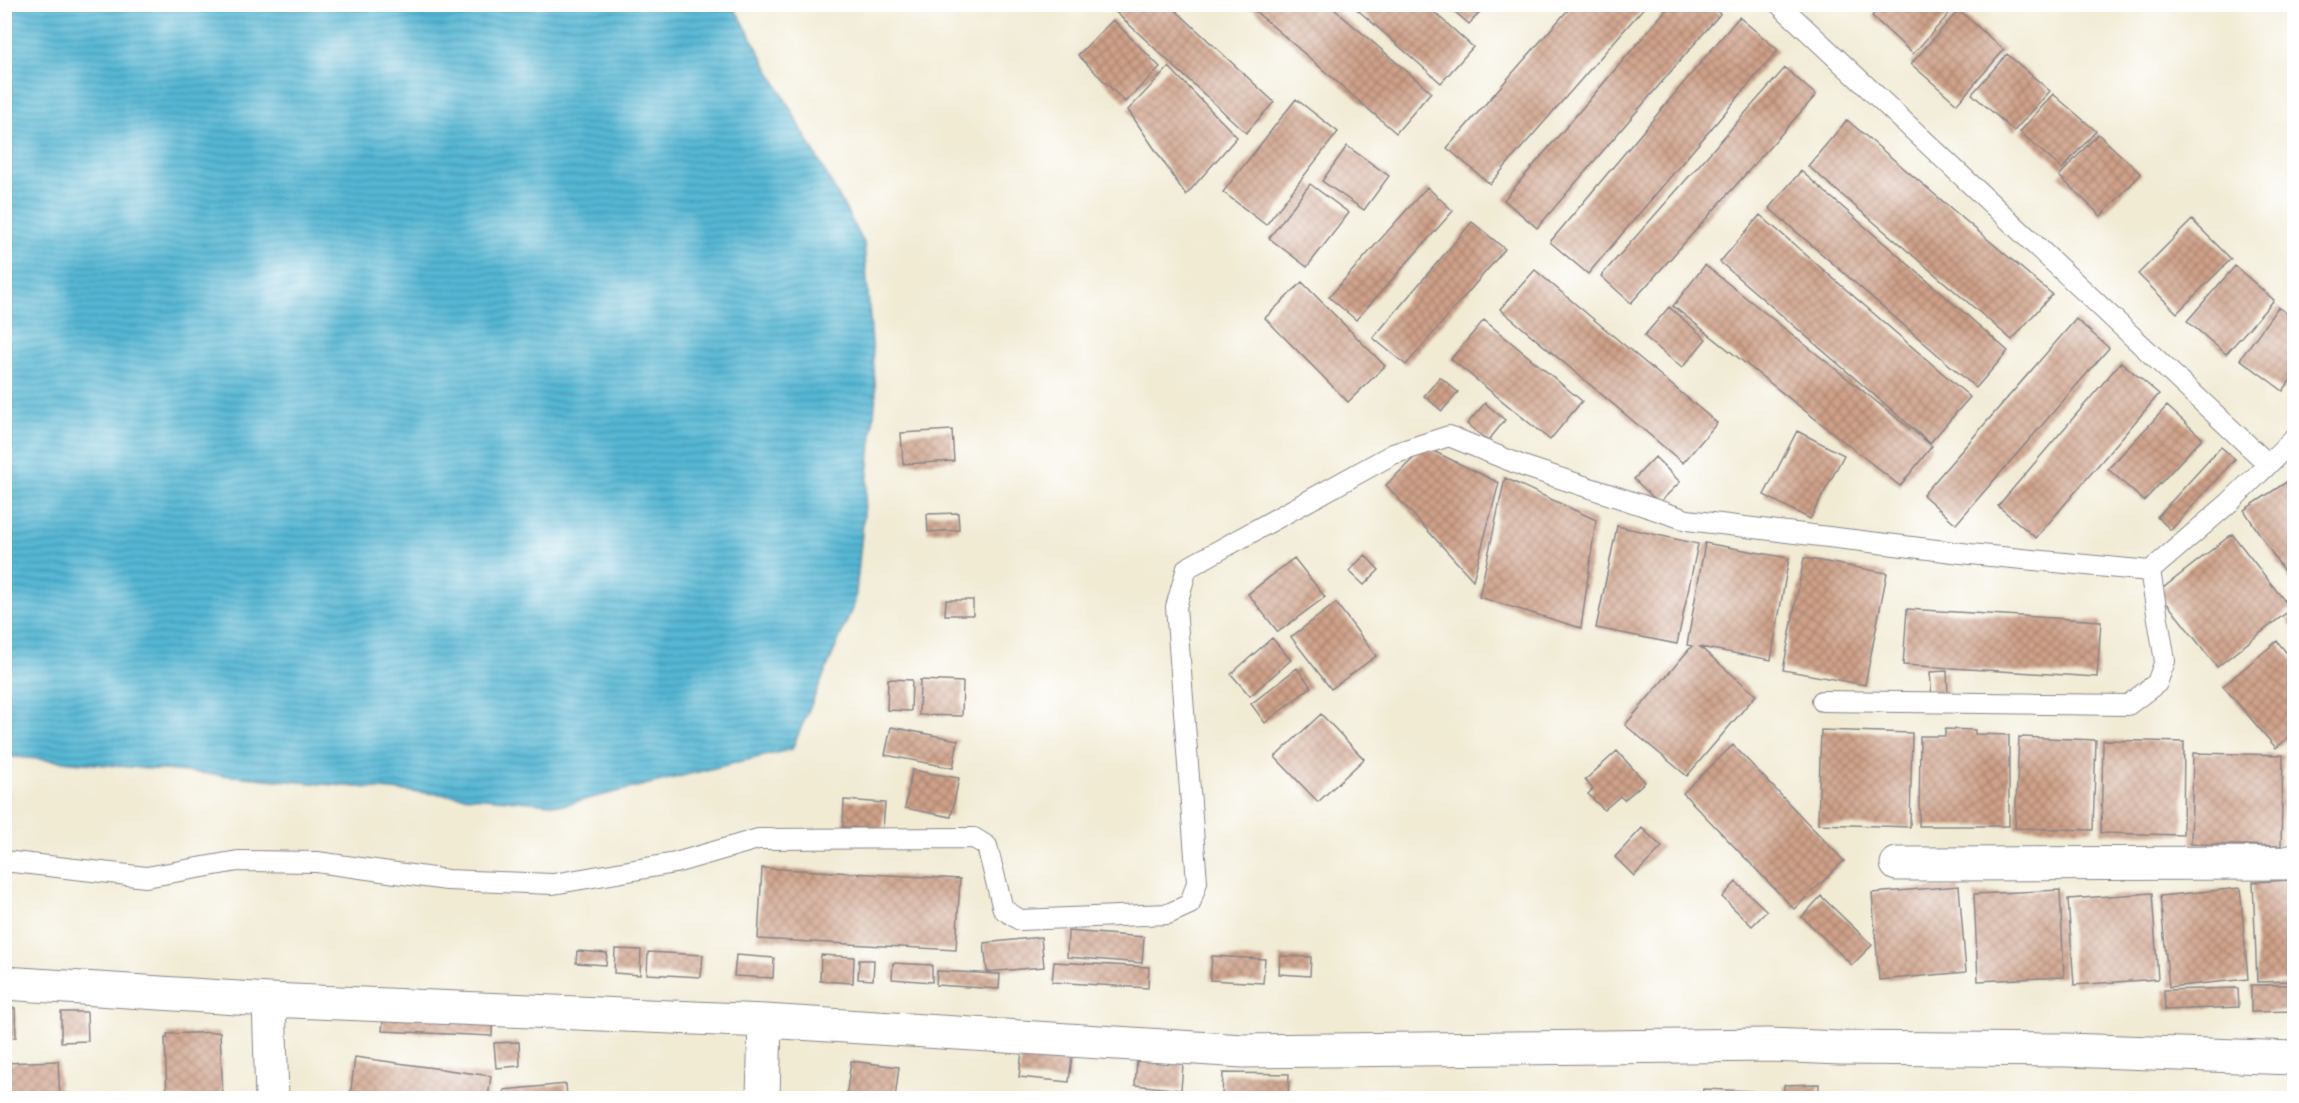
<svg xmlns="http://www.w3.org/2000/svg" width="2299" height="1103" font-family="Kalam,sans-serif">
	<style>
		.water { fill: url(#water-rules); stroke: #3c6c88; stroke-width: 1.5 }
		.building { fill: url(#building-cross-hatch) }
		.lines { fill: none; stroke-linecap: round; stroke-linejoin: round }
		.lane-casing { stroke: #8a8688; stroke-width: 22 }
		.street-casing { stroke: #8a8688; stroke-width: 35 }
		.lane { stroke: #fff; stroke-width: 20 }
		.street { stroke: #fff; stroke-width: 33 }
	</style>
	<defs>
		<pattern id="water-rules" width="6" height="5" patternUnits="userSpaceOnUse" patternTransform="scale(1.5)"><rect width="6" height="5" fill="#55b7d4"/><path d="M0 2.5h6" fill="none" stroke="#4694ad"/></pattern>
		<pattern id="building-cross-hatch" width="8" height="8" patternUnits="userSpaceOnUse" patternTransform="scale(1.5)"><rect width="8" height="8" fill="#cfa188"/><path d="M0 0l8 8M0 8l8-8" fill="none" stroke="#a88370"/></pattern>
	</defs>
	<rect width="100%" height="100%" fill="#fff"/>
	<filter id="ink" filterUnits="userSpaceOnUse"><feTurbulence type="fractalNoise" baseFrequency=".0167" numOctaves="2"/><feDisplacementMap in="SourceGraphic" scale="12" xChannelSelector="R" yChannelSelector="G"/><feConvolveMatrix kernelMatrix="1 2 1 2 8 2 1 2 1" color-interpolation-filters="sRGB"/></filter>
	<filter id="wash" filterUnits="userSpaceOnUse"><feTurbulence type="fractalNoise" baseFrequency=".008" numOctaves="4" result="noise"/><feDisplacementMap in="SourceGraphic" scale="24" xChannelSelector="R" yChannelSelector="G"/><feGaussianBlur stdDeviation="1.35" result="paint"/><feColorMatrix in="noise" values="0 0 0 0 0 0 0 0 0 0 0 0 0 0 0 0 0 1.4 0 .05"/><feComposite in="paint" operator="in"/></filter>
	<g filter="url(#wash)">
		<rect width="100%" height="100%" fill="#f1ebd4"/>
		<path class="water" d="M 4,5 L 730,5 L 740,17 L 864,243 L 876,395 L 855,602 L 792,749 L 563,805 L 5,756 Z"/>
		<g id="blocks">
			<path class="building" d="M 1107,4 L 1169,4 L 1274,102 L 1246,133 Z
				M 1247,4 L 1328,4 L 1431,92 L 1396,133 Z
				M 1351,4 L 1425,4 L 1473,47 L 1441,83 Z
				M 1446,4 L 1487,4 L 1469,24 Z
				M 1573,4 L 1647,4 L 1490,184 L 1447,148 Z
				M 1671,4 L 1709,4 L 1720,14 L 1537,228 L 1504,200 Z
				M 1882,4 L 1958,4 L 1913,54 L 1872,16 Z
				M 1959,10 L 2004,50 L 1957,104 L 1911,64 Z
				M 1739,17 L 1778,50 L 1588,274 L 1550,242 Z
				M 1113,20 L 1160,67 L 1125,102 L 1078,55 Z
				M 2007,54 L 2050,91 L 2014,131 L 1972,94 Z
				M 1169,67 L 1237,137 L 1186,195 L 1128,110 Z
				M 1785,68 L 1816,95 L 1631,303 L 1601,276 Z
				M 2053,94 L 2096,131 L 2062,169 L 2020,132 Z
				M 1296,99 L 1338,132 L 1266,225 L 1223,192 Z
				M 1847,120 L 2052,294 L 2012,340 L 1808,166 Z
				M 2098,134 L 2141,174 L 2101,216 L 2059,176 Z
				M 1347,146 L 1389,176 L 1364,210 L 1322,181 Z
				M 1801,171 L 2008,351 L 1976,388 L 1769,208 Z
				M 1310,184 L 1349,213 L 1307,267 L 1269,238 Z
				M 1427,187 L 1453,211 L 1356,320 L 1329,297 Z
				M 1760,215 L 1970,397 L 1930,443 L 1720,262 Z
				M 2192,220 L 2231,259 L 2177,313 L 2138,274 Z
				M 1472,222 L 1505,249 L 1406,365 L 1373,338 Z
				M 1705,265 L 1932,446 L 1900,486 L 1673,306 Z
				M 2235,266 L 2274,300 L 2226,354 L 2187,321 Z
				M 1535,270 L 1717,423 L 1683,463 L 1500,309 Z
				M 1302,282 L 1385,366 L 1348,402 L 1265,318 Z
				M 1669,307 L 1706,339 L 1682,368 L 1644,336 Z
				M 2278,307 L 2294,319 L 2294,375 L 2283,391 L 2240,359 Z
				M 2076,319 L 2109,348 L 1956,524 L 1923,495 Z
				M 1484,320 L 1582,401 L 1550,440 L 1451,359 Z
				M 2121,362 L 2159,394 L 2036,538 L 1998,506 Z
				M 1440,377 L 1458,392 L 1442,411 L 1424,396 Z
				M 1485,403 L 1505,420 L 1488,441 L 1467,424 Z
				M 2167,406 L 2202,438 L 2144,501 L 2108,469 Z
				M 952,430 L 954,461 L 903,464 L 901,433 Z
				M 1797,431 L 1844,455 L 1810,519 L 1764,495 Z
				M 1425,447 L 1499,483 L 1473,580 L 1386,485 Z
				M 2221,447 L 2235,459 L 2171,530 L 2157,517 Z
				M 1655,457 L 1680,482 L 1659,503 L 1634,479 Z
				M 2294,477 L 2294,587 L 2244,510 Z
				M 1505,478 L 1596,520 L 1581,628 L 1479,597 Z
				M 958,513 L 959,530 L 928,532 L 927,514 Z
				M 1617,526 L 1698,544 L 1677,644 L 1596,628 Z
				M 2232,534 L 2291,609 L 2217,667 L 2158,592 Z
				M 1705,543 L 1789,558 L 1771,660 L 1700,647 L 1756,695 L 1687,776 L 1625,725 L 1692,646 L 1687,645 Z
				M 1365,555 L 1379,570 L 1364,585 L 1349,571 Z
				M 1294,558 L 1325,597 L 1278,632 L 1248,594 Z
				M 1804,558 L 1887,573 L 1865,685 L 1783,670 Z
				M 946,600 L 973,600 L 973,615 L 945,615 Z
				M 1336,603 L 1376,656 L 1331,689 L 1291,637 Z
				M 1907,609 L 2101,621 L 2097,677 L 1903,665 Z
				M 2294,614 L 2294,630 L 2287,619 Z
				M 1272,638 L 1291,660 L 1250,696 L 1231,674 Z
				M 2277,641 L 2294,662 L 2294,733 L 2276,748 L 2223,686 Z
				M 1297,668 L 1311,687 L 1265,723 L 1251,704 Z
				M 1947,671 L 1948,697 L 1932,699 L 1930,672 Z
				M 888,679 L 912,680 L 911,711 L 887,710 Z
				M 920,680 L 963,682 L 962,716 L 919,715 Z
				M 1321,714 L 1364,759 L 1318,802 L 1275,757 Z
				M 891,727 L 958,740 L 953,768 L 885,755 Z
				M 1945,729 L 1975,730 L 1975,734 L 2009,735 L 2009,826 L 1919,826 L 1920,736 L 1945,736 Z
				M 1821,730 L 1912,733 L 1910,827 L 1818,824 Z
				M 2019,737 L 2096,740 L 2093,830 L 2015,828 Z
				M 2103,740 L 2184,742 L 2183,835 L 2101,833 Z
				M 1733,745 L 1844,861 L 1794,909 L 1683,793 Z
				M 1617,751 L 1645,782 L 1624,800 L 1620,796 L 1604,810 L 1588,794 L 1593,789 L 1585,780 Z
				M 2193,753 L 2283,755 L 2281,846 L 2191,844 Z
				M 912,770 L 959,778 L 951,817 L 905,808 Z
				M 844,800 L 885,803 L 883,829 L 843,827 Z
				M 1642,828 L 1662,847 L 1634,876 L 1615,857 Z
				M 762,868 L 960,879 L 956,950 L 758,939 Z
				M 2294,880 L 2294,981 L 2257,982 L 2253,882 Z
				M 1736,882 L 1767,911 L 1752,926 L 1722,897 Z
				M 1959,886 L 1966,972 L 1879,980 L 1872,893 Z
				M 2240,888 L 2248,979 L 2169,987 L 2160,896 Z
				M 2060,890 L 2064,977 L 1978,981 L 1974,894 Z
				M 2152,893 L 2158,979 L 2074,985 L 2068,899 Z
				M 1821,896 L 1872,945 L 1852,965 L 1802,917 Z
				M 1068,931 L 1144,937 L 1142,963 L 1067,957 Z
				M 1041,937 L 1044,967 L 987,972 L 984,943 Z
				M 615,949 L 641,950 L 640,975 L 614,973 Z
				M 577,951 L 607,953 L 606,965 L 576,963 Z
				M 648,952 L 703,955 L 701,977 L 647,974 Z
				M 736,955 L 774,958 L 773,978 L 734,976 Z
				M 821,955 L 854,957 L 853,983 L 820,981 Z
				M 1212,956 L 1265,959 L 1263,983 L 1210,980 Z
				M 1280,956 L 1311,957 L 1310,976 L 1279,974 Z
				M 859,960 L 874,960 L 873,980 L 858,979 Z
				M 1054,962 L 1149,967 L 1148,988 L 1052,982 Z
				M 893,963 L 932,965 L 932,982 L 892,979 Z
				M 937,971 L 1000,974 L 999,989 L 936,985 Z
				M 2251,985 L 2294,985 L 2294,1011 L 2251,1012 Z
				M 2238,988 L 2239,1007 L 2165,1010 L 2164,990 Z
				M 4,1008 L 15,1008 L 16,1037 L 4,1038 Z
				M 384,1010 L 493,1015 L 492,1036 L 382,1031 Z
				M 61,1012 L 87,1012 L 88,1041 L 61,1042 Z
				M 220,1032 L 223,1098 L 167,1098 L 165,1038 L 168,1038 L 167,1034 Z
				M 519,1042 L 520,1066 L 496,1068 L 494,1043 Z
				M 1022,1051 L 1072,1056 L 1069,1082 L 1019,1077 Z
				M 355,1057 L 491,1076 L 488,1098 L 350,1098 Z
				M 58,1061 L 60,1098 L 4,1098 L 4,1063 Z
				M 851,1061 L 899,1067 L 895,1098 L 846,1098 Z
				M 1137,1061 L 1183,1064 L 1181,1090 L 1135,1085 Z
				M 1223,1073 L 1289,1074 L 1288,1098 L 1222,1098 Z
				M 566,1084 L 567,1098 L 505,1098 L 504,1090 Z
				M 1819,1084 L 1819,1098 L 1784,1098 L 1784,1085 Z
				M 1703,1089 L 1752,1091 L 1751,1098 L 1702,1098 Z
				M 2294,1094 L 2294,1098 L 2273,1098 L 2273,1095 Z
				M 1527,1095 L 1562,1096 L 1562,1098 L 1527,1098 Z"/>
		</g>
	</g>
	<g filter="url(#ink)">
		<use href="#blocks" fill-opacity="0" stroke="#8a8688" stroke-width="1.5"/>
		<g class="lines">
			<defs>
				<path id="lane" d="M 1779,4 L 2268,464
					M 1822,701 L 2128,705 L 2157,683 L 2165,661 L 2150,571
					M 4,861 L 146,877 L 238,861 L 317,862 L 447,880 L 553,884 L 675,863 L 758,839 L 974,838 L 987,846 L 1003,909 L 1020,920 L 1168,914 L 1190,904 L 1197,882 L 1176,607 L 1187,568 L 1393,454 L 1449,436 L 1523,466 L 1687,520 L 1970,554 L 2150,571 L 2230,502 L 2294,439"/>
				<path id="street" d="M 1897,864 L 2286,863 L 2294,861
					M 4,983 L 269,1000 L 765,1021 L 1243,1051 L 1770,1045 L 1840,1048 L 2066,1050 L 2294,1058
					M 269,1000 L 272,1098
					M 763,1098 L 765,1021"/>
			</defs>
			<use href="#lane" class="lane-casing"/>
			<use href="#street" class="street-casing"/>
			<use href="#lane" class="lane"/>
			<use href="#street" class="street"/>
		</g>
	</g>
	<rect width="2299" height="1103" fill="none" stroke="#fff" stroke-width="24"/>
</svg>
